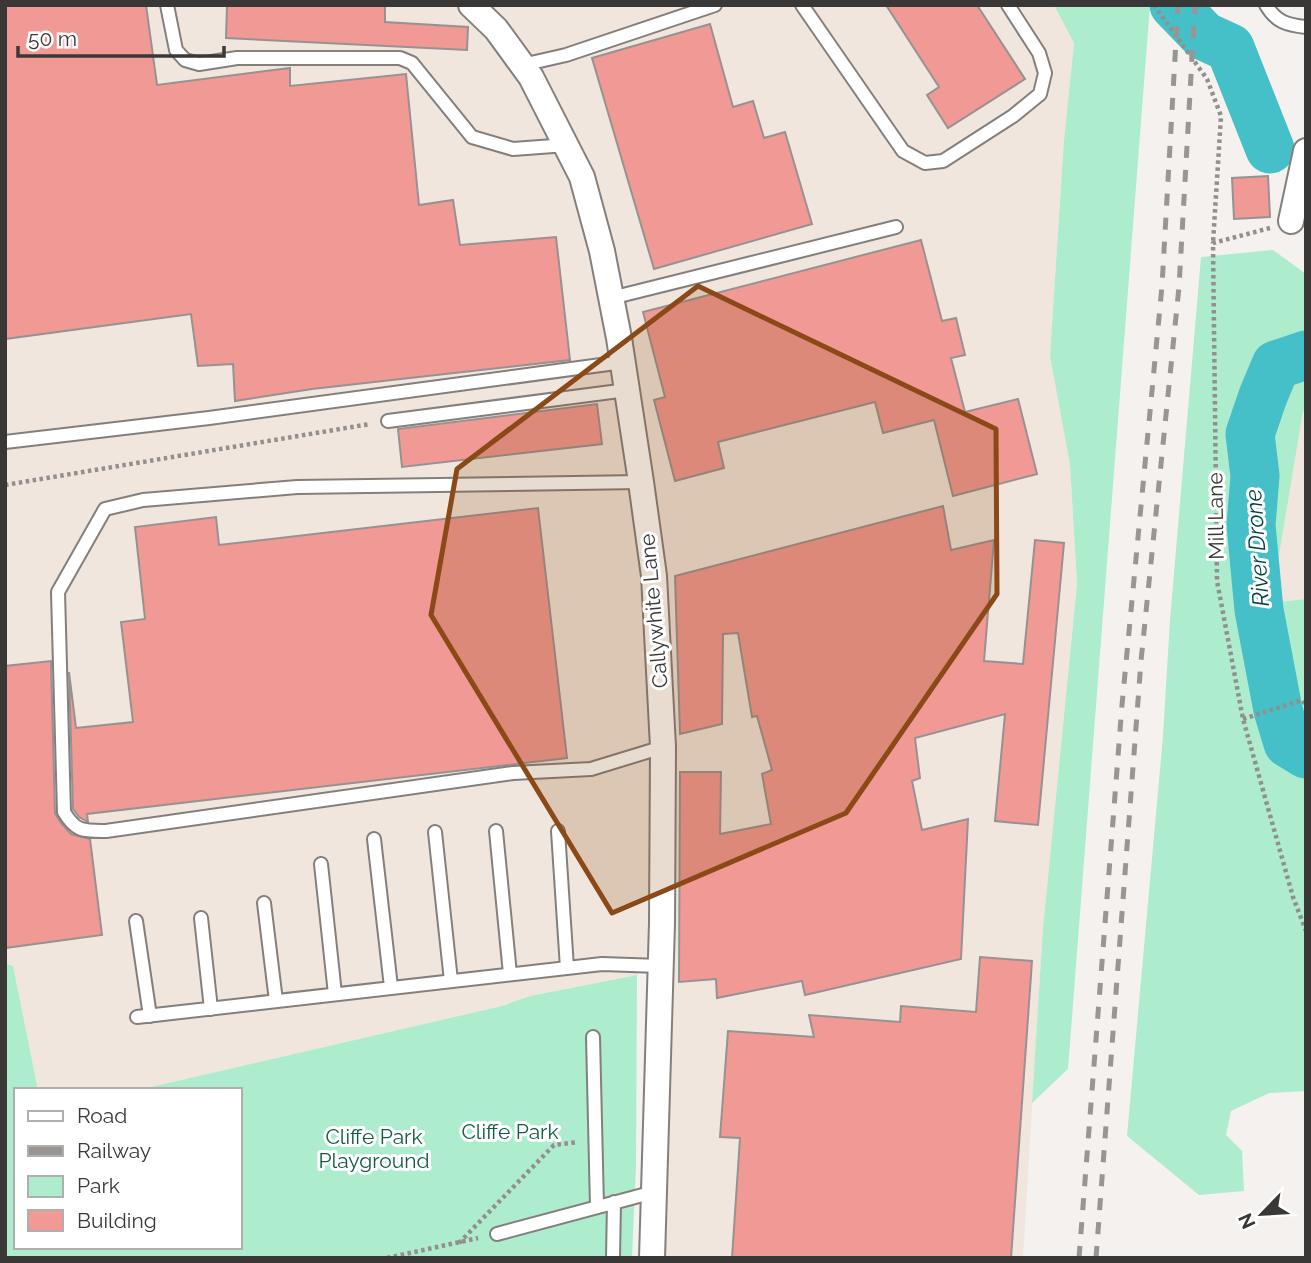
<svg xmlns="http://www.w3.org/2000/svg" width="1311" height="1263" font-family="Raleway,sans-serif">
	<style>
		.built { fill: #f1e6de }
		.green { fill: #aeecce }
		.lines { fill: none; stroke-linecap: round; stroke-linejoin: round }
		.river { stroke: #45c0c9; stroke-width: 49 }
		.building { fill: #f19994; stroke: #979292; stroke-width: 2 }
		.lane-casing { stroke: #837f7d; stroke-width: 16 }
		.street-casing { stroke: #837f7d; stroke-width: 28 }
		.path { stroke: #928f8d; stroke-width: 4.5; stroke-dasharray: 3.5 3.5; stroke-linecap: butt }
		.lane { stroke: #fff; stroke-width: 12 }
		.street { stroke: #fff; stroke-width: 24 }
		.rail { stroke: #989593; stroke-width: 5; stroke-dasharray: 12 12; stroke-linecap: butt }
		.marked { fill: #8a4916; fill-opacity: 0.2; stroke: #8a4916; stroke-width: 5; stroke-linejoin: round }
		.labels { text-anchor: middle; stroke-width: 6; stroke-linejoin: round; paint-order: stroke }
		.street-label { font-size: 21px; fill: #3a3837; stroke: #fff }
		.park-label { font-size: 21px; fill: #135b41; stroke: #fff }
		.water-label { font-size: 23px; font-style: italic; fill: #053f43; stroke: #fff }
	</style>
	<rect width="100%" height="100%" fill="#f5f1ee"/>
	<path class="built" d="M 5,5 L 1054,5 L 1074,43 L 1064,140 L 1050,356 L 1070,465 L 1077,584 L 1043,928 L 1023,1258 L 640,1258 L 648,966 L 637,975 L 530,996 L 502,1006 L 138,1090 L 38,1090 L 13,966 L 5,964 Z
		M 1306,410 L 1306,599 L 1271,604 L 1283,521 L 1303,411 Z"/>
	<path class="green" d="M 1054,5 L 1150,5 L 1068,1069 L 1032,1103 L 1043,928 L 1077,584 L 1070,465 L 1050,356 L 1064,140 L 1074,43 Z
		M 1273,250 L 1306,274 L 1306,410 L 1303,411 L 1271,603 L 1306,599 L 1306,1091 L 1269,1093 L 1231,1111 L 1226,1135 L 1242,1151 L 1244,1191 L 1199,1195 L 1127,1136 L 1163,736 L 1170,620 L 1201,257 Z
		M 5,964 L 13,966 L 38,1090 L 16,1090 L 16,1247 L 240,1247 L 240,1090 L 138,1090 L 502,1006 L 530,996 L 637,975 L 636,1164 L 632,1258 L 5,1258 Z"/>
	<g class="lines">
		<path class="river" d="M 1174,5 L 1204,36 L 1230,48 L 1270,149
			M 1306,355 L 1276,365 L 1263,396 L 1250,434 L 1255,476 L 1251,525 L 1259,610 L 1278,710 L 1288,743 L 1306,754"/>
	</g>
	<path class="building" d="M 5,5 L 146,5 L 157,85 L 290,68 L 290,86 L 406,74 L 419,205 L 453,200 L 460,245 L 556,237 L 570,360 L 312,389 L 235,401 L 233,364 L 198,366 L 191,314 L 5,339 Z
		M 227,5 L 385,5 L 385,22 L 468,27 L 467,50 L 226,38 Z
		M 886,5 L 977,5 L 1025,79 L 948,128 L 927,95 L 939,87 Z
		M 710,24 L 733,107 L 753,101 L 764,138 L 785,132 L 812,224 L 654,269 L 592,58 Z
		M 1268,176 L 1270,217 L 1234,219 L 1232,178 Z
		M 921,240 L 942,321 L 956,318 L 965,355 L 951,358 L 965,412 L 1018,399 L 1037,474 L 953,496 L 934,420 L 883,433 L 875,402 L 718,442 L 724,468 L 675,481 L 654,400 L 665,397 L 643,312 Z
		M 597,404 L 602,444 L 402,467 L 398,429 Z
		M 943,506 L 951,550 L 994,540 L 984,661 L 1023,664 L 1035,540 L 1064,543 L 1038,825 L 995,821 L 1005,714 L 915,738 L 920,778 L 912,781 L 922,830 L 968,819 L 961,959 L 805,995 L 802,981 L 717,998 L 716,979 L 679,982 L 680,772 L 721,772 L 720,834 L 771,824 L 762,774 L 772,770 L 757,716 L 752,717 L 738,633 L 723,634 L 722,724 L 680,734 L 675,576 Z
		M 538,508 L 567,758 L 87,814 L 88,822 L 79,817 L 73,809 L 69,672 L 76,728 L 133,722 L 121,622 L 145,619 L 135,527 L 216,517 L 219,545 Z
		M 51,661 L 55,813 L 61,823 L 71,834 L 90,839 L 102,935 L 5,948 L 5,666 Z
		M 980,957 L 1032,961 L 1011,1258 L 732,1258 L 740,1138 L 720,1137 L 728,1031 L 814,1037 L 809,1015 L 900,1022 L 901,1006 L 976,1012 Z"/>
	<g class="lines">
		<defs>
			<path id="lane" d="M 167,5 L 176,50 L 185,60 L 199,64 L 237,58 L 400,58 L 412,63 L 472,137 L 513,149 L 567,145
				M 802,5 L 903,151 L 925,163 L 943,161 L 1013,116 L 1040,94 L 1045,73 L 1039,53 L 1008,5
				M 1266,5 C 1276,22 1287,25 1306,27
				M 522,65 L 566,55 L 715,5
				M 611,298 L 896,227
				M 388,421 L 627,390
				M 5,442 L 209,418 L 623,362
				M 641,482 L 297,487 L 143,500 L 105,509 L 58,592 L 64,812 C 76,832 83,831 106,831 L 513,773 L 591,769 L 663,747
				M 496,831 L 510,974
				M 558,831 L 567,968
				M 435,832 L 451,981
				M 374,839 L 391,987
				M 321,864 L 335,994
				M 264,903 L 276,1001
				M 201,918 L 211,1009
				M 136,921 L 150,1016
				M 137,1017 L 602,964 L 660,966
				M 593,1037 L 597,1207
				M 497,1234 L 654,1192
				M 613,1258 L 614,1202"/>
			<path id="street" d="M 471,5 L 496,29 L 531,77 L 582,177 L 602,251 L 619,338 L 641,482 L 654,576 L 663,747 L 662,923 L 652,1258
				M 1291,221 L 1306,151"/>
		</defs>
		<use href="#lane" class="lane-casing"/>
		<use href="#street" class="street-casing"/>
		<path class="path" d="M 1154,5 L 1207,79 L 1221,116 L 1213,243
			M 1270,228 L 1213,243 L 1217,581 L 1243,719 L 1293,897 L 1306,931
			M 5,485 L 370,424
			M 1243,719 L 1302,700 L 1306,705
			M 459,1243 L 554,1145 L 578,1142
			M 387,1258 L 478,1238"/>
		<use href="#lane" class="lane"/>
		<use href="#street" class="street"/>
		<path class="rail" d="M 1079,1258 L 1122,705 L 1162,286 L 1178,5
			M 1096,1258 L 1141,661 L 1179,287 L 1195,5"/>
	</g>
	<path class="marked" d="M 698,286 L 996,429 L 997,594 L 846,813 L 612,913 L 431,615 L 457,469 Z"/>
	<g class="labels">
		<g class="street-label">
			<text transform="translate(1216 516) rotate(-91)" y="7">Mill Lane</text>
			<text transform="translate(654 611) rotate(-95)" y="7">Callywhite Lane</text>
		</g>
		<g class="park-label">
			<text x="510" y="1139">Cliffe Park</text>
			<text x="374" y="1144">Cliffe Park<tspan x="374" dy="24">Playground</tspan></text>
		</g>
		<g class="water-label">
			<text transform="translate(1257 548) rotate(-94)" y="8">River Drone</text>
		</g>
	</g>
	<rect width="1311" height="1263" fill="none" stroke="#3a3837" stroke-width="14"/>
	<rect x="14" y="1088" width="228" height="161" fill="#ffffff" stroke="#b0afaf" stroke-width="2"/>
	<rect x="28" y="1111" width="35" height="10" fill="#ffffff" stroke="#b0afaf" stroke-width="2"/>
	<text x="77" y="1123" font-size="21" fill="#3a3837">Road</text>
	<rect x="28" y="1146" width="35" height="10" fill="#989593" stroke="#b0afaf" stroke-width="2"/>
	<text x="77" y="1158" font-size="21" fill="#3a3837">Railway</text>
	<rect x="28" y="1176" width="35" height="21" fill="#aeecce" stroke="#b0afaf" stroke-width="2"/>
	<text x="77" y="1193" font-size="21" fill="#3a3837">Park</text>
	<rect x="28" y="1210" width="35" height="21" fill="#f19994" stroke="#b0afaf" stroke-width="2"/>
	<text x="77" y="1228" font-size="21" fill="#3a3837">Building</text>
	<g transform="translate(1262 1214) rotate(245)" stroke="#ffffff" stroke-width="5" paint-order="stroke">
	<path d="M0-5L12 26L0 18L-12 26Z" fill="#3a3837"/>
	<text y="-10" font-size="19" font-weight="bold" text-anchor="middle" fill="#3a3837">N</text>
	</g>
	<path d="M18 46v10h206v-10" fill="none" stroke="#3a3837" stroke-width="3.5"/>
	<text x="28" y="46" font-size="21" fill="#3a3837" stroke="#ffffff" stroke-width="5" paint-order="stroke">50 m</text>
</svg>
